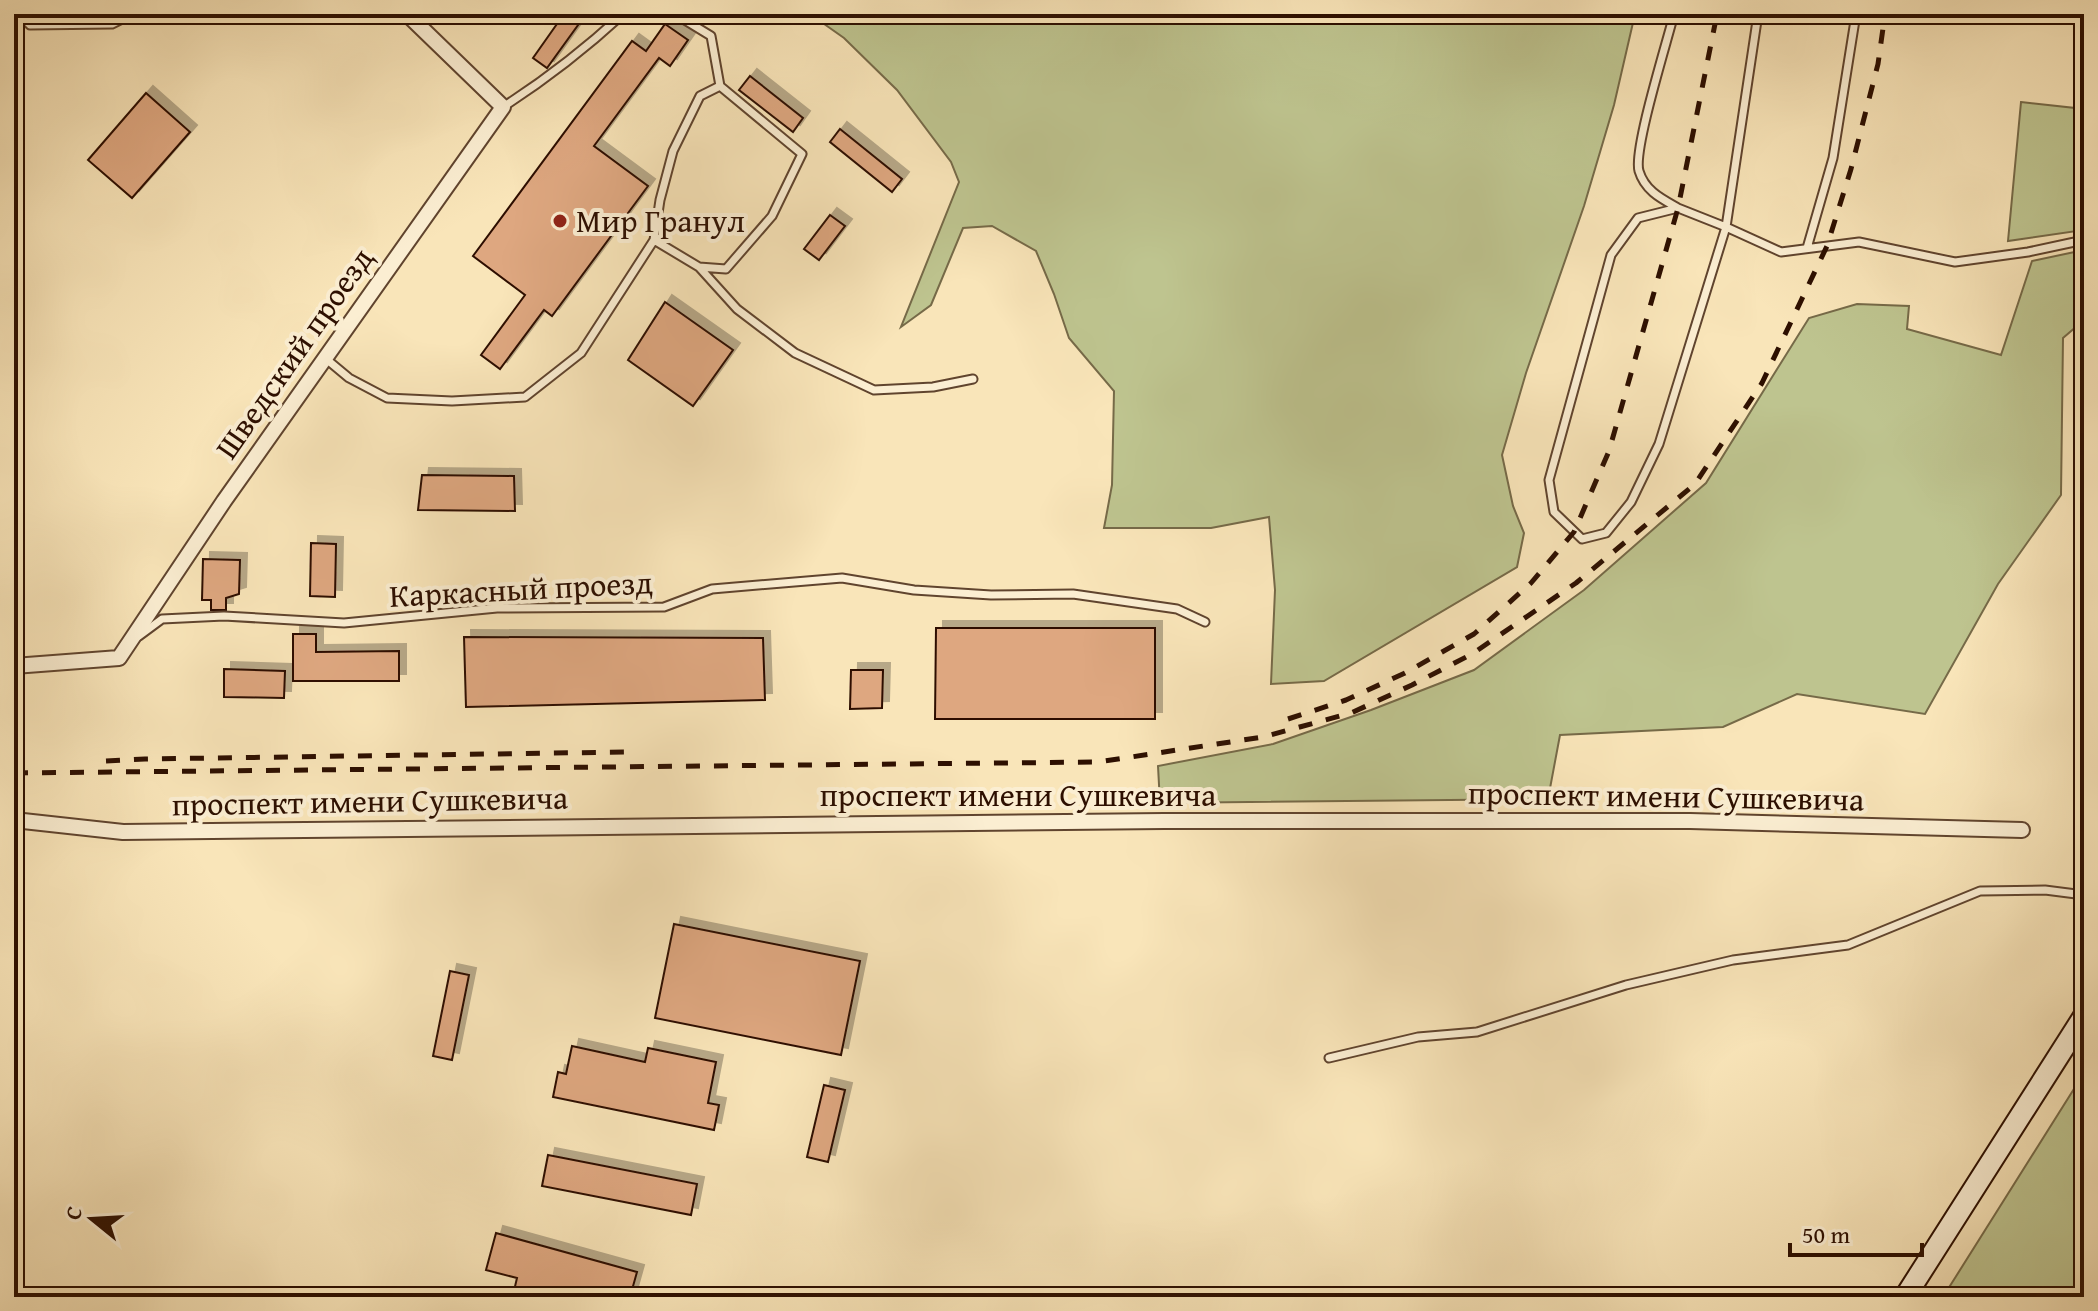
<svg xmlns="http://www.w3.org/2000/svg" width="2098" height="1311" font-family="'Gentium Book Plus',serif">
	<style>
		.green { fill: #bec48f; stroke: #766a48; stroke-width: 2 }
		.building { fill: #dea780; stroke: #2d0f00; stroke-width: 2; filter: url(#shadow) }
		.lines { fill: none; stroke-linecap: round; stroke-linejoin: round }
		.lane-casing { stroke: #60442e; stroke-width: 11 }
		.street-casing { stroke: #60442e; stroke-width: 18 }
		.secondary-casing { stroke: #2d0f00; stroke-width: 24 }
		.lane { stroke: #fbeed2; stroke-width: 7 }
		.street { stroke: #fbeed2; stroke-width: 14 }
		.secondary { stroke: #fbeed2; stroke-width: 20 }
		.rail { stroke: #2d0f00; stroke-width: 5; stroke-dasharray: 14 14; stroke-linecap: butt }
		.poi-dot { fill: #8f2418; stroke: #fbeed2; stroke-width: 3 }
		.labels { text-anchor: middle; stroke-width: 8; stroke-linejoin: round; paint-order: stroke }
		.poi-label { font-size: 32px; fill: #2d0f00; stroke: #fbeed2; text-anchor: start }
		.street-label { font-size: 32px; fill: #2d0f00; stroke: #fbeed2 }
	</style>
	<defs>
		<filter id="shadow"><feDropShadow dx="7" dy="-7" stdDeviation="0" flood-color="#0004"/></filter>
	</defs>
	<rect width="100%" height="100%" fill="#f9e5b9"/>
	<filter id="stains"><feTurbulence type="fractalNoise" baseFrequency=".0025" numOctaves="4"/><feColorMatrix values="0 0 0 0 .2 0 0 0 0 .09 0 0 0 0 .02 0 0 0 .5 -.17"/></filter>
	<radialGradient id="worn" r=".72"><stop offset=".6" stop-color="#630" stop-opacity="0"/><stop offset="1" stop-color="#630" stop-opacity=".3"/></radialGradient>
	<path class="green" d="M 810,14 L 1635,14 L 1614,105 L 1584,206 L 1526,373 L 1502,455 L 1513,506 L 1524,533 L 1517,567 L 1324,681 L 1271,684 L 1275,590 L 1269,517 L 1211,528 L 1104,528 L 1112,485 L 1114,391 L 1069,338 L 1054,294 L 1036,251 L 992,226 L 963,228 L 931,305 L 901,327 L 959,182 L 951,162 L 897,90 L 844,38 Z
		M 2021,102 L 2084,109 L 2084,230 L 2008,241 Z
		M 2084,250 L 2084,320 L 2063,338 L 2061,495 L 1998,584 L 1925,714 L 1797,694 L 1723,727 L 1560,735 L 1548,799 L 1160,803 L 1158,766 L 1273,744 L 1371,710 L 1474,670 L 1584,590 L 1706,483 L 1809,318 L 1857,304 L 1909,306 L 1907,329 L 2001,355 L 2032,261 Z
		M 2084,1073 L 2084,1297 L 1943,1297 Z"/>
	<path class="building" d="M 564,14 L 586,14 L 547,68 L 533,58 Z
		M 665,24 L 688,40 L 670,66 L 659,58 L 594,146 L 648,186 L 552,316 L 544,310 L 500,369 L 481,355 L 525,295 L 473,256 L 632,41 L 646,51 Z
		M 750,76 L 803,118 L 793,132 L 739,90 Z
		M 146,93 L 190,132 L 132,198 L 88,160 Z
		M 840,129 L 902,179 L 892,192 L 830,142 Z
		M 830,215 L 845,226 L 819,260 L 804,249 Z
		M 665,302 L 733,350 L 693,406 L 628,360 Z
		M 422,475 L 514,476 L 515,511 L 418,510 Z
		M 311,543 L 336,544 L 335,597 L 310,596 Z
		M 203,559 L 240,560 L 239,594 L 226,598 L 226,610 L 211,610 L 211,600 L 202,600 Z
		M 936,628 L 1155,628 L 1155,719 L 935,719 Z
		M 293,634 L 316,634 L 316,652 L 399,651 L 399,681 L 293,681 Z
		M 464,637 L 763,638 L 765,700 L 466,707 Z
		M 224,669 L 285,671 L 284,698 L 224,697 Z
		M 851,670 L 883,670 L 882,708 L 850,709 Z
		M 674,924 L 860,961 L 841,1055 L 655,1018 Z
		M 450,971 L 469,975 L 452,1060 L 433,1056 Z
		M 572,1046 L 645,1062 L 648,1048 L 716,1062 L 708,1103 L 719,1105 L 714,1130 L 553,1097 L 558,1072 L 566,1074 Z
		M 824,1085 L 845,1090 L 828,1162 L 807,1157 Z
		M 548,1155 L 697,1184 L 691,1215 L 542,1186 Z
		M 496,1233 L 637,1272 L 630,1297 L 520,1297 L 513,1295 L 517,1278 L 486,1270 Z"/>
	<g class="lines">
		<defs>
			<path id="lane" d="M 19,14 L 30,25 L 112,24 L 132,14
				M 1674,14 C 1667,42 1633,150 1639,171 C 1645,191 1662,199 1678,208
				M 1758,14 L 1726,227 L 1659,444 L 1631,502 L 1606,533 L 1582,539 L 1554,512 L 1549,480 L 1611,255 L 1638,218 L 1678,208 L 1726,227 L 1781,252 L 1859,242 L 1955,262 L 2028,252 L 2084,240
				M 503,107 C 545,80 585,49 623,14
				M 654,240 L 660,200 L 673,151 L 700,96 L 720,86
				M 1807,248 L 1833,158 L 1856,14
				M 699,267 L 737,309 L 795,353 L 874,390 L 933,387 L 973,379
				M 325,358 L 349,378 L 387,398 L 452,401 L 525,397 L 581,353 L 654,240 L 699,267 L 726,269 L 772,216 L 802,154 L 720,86 L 711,36 L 675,14
				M 139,636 L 162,619 L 224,616 L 344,623 L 497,608 L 664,607 L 712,589 L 842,578 L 914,590 L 991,595 L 1073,594 L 1177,609 L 1205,622
				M 1329,1058 L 1418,1037 L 1477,1032 L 1626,985 L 1733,960 L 1848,945 L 1980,891 L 2045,890 L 2084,895"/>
			<path id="street" d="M 14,666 L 119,658 L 224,501 L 503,107 L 407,14
				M 14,820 L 123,832 L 1164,821 L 1690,821 L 2022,830"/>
			<path id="secondary" d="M 1905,1297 L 2084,1016"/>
		</defs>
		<use href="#lane" class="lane-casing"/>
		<use href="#street" class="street-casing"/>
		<use href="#secondary" class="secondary-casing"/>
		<use href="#lane" class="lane"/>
		<use href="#street" class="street"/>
		<use href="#secondary" class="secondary"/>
		<path class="rail" d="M 1288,719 L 1346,700 L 1405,673 L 1474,634 L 1531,583 L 1574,532 L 1609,451 L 1678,208 L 1717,14
			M 106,761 L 145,759 L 628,752
			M 14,773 L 1098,762 L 1263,737 L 1351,713 L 1412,685 L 1472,654 L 1576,583 L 1695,484 L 1762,383 L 1827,246 L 1851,169 L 1878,64 L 1885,14"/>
	</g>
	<circle class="poi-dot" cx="560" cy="221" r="8"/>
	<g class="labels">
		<g class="poi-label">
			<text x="576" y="232">Мир Гранул</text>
		</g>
		<g class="street-label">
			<text transform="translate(294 353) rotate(-55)" y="11">Шведский проезд</text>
			<text transform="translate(521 589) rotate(-3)" y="11">Каркасный проезд</text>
			<text x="1018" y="806">проспект имени Сушкевича</text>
			<text transform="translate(1666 796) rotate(1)" y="11">проспект имени Сушкевича</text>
			<text transform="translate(370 801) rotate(-1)" y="11">проспект имени Сушкевича</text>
		</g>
	</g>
	<rect width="2098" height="1311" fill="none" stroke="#f9e5b9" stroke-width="48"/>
	<rect x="16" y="16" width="2066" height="1279" fill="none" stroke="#2d0f00" stroke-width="4"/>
	<rect x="24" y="24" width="2050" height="1263" fill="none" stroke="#2d0f00" stroke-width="2"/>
	<g transform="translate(92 1219) rotate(288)" stroke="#fbeed2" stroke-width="6" paint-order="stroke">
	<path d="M0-6L14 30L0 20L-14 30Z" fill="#2d0f00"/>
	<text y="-12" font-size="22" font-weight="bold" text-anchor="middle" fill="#2d0f00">С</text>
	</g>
	<path d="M1790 1243v12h132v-12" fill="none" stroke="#2d0f00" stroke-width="4"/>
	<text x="1802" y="1243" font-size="24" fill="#2d0f00" stroke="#fbeed2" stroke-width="6" paint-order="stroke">50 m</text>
	<rect width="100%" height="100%" filter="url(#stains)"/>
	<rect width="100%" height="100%" fill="url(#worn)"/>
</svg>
